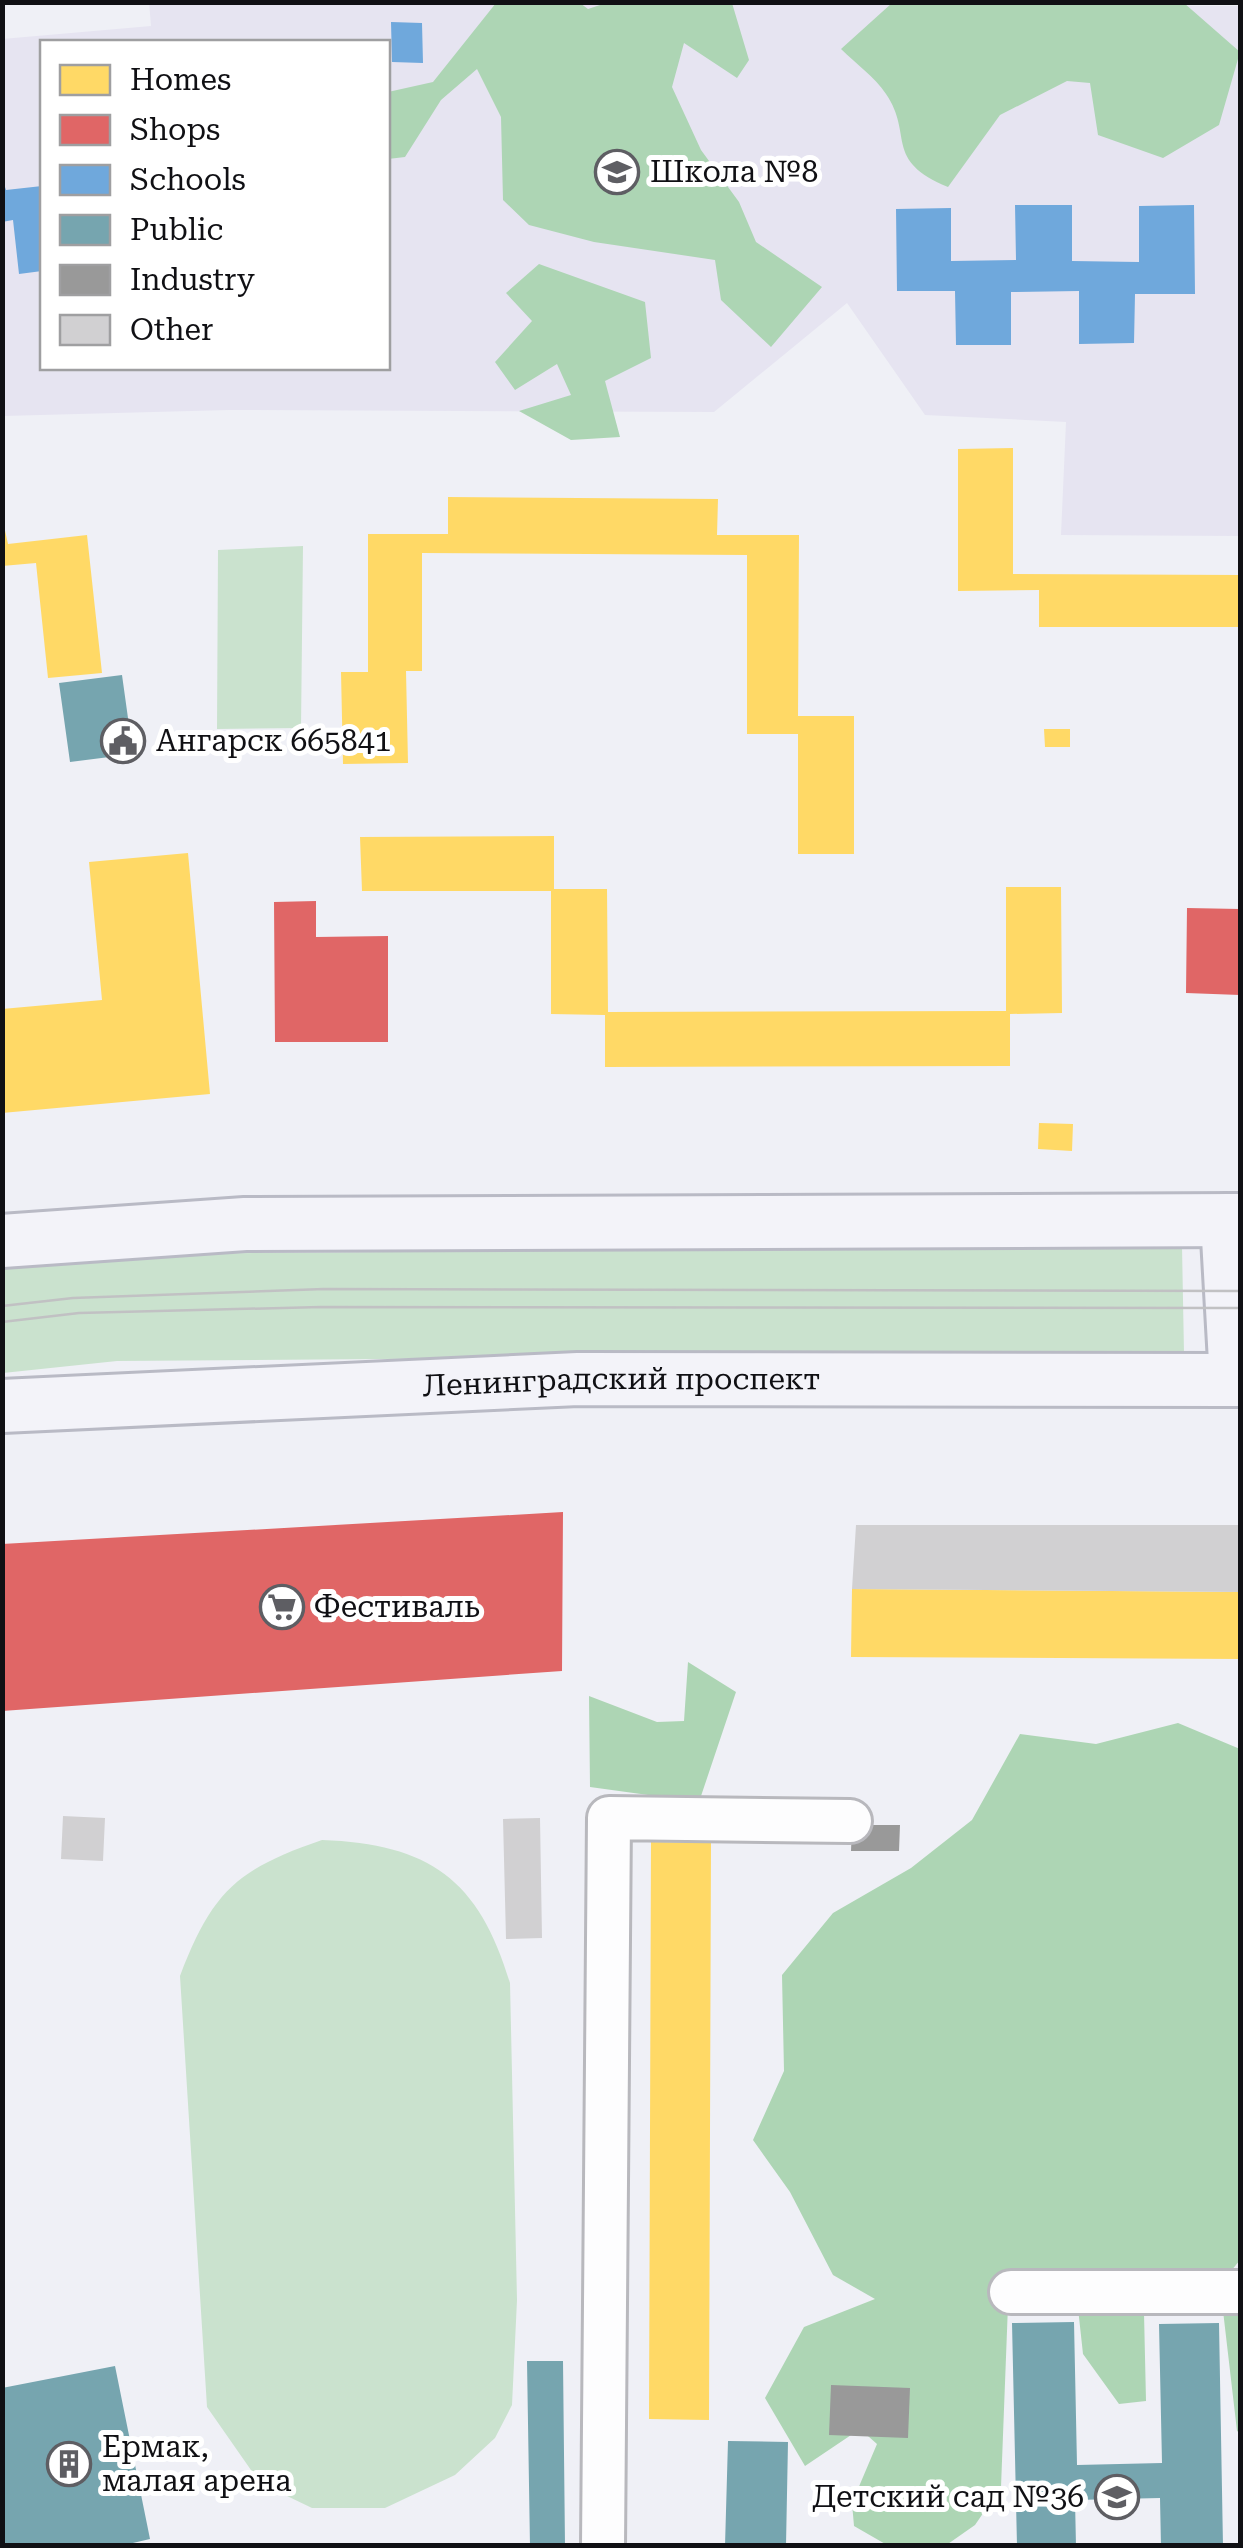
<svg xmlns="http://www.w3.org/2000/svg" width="1243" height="2548" font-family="'Roboto Serif',serif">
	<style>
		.education { fill: #e6e4f1; fill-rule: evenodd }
		.green { fill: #cae2ce }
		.forest { fill: #add5b4 }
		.homes { fill: #ffd966 }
		.shops { fill: #e06666 }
		.schools { fill: #6fa8dc }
		.public { fill: #76a5af }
		.industry { fill: #999 }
		.building { fill: #d1d0d2 }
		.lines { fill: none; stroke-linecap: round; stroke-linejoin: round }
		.minor-casing { stroke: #b8b8bd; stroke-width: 48 }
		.major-casing { stroke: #b9bac5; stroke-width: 58 }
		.minor { stroke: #fdfdfe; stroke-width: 42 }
		.major { stroke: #f3f3f9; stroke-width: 52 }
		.tram { stroke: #c1c1c3; stroke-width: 2.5 }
		.labels { text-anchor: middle; stroke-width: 10; stroke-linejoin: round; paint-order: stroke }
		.poi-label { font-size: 30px; fill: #101014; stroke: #fff; text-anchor: start }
		.street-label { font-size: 30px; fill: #101014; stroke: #fff }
	</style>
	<rect width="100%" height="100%" fill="#eff0f6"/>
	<path class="education" d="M 149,2 L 1240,6 L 1240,536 L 1061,535 L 1066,422 L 925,415 L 847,303 L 714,412 L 229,410 L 3,416 L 2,39 L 151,26 ZM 42,42 L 388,42 L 388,368 L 42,368 Z"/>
	<path class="green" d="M 303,546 L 301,728 L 217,729 L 218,550 Z
		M 1182,1246 L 1184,1353 L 117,1361 L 3,1373 L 2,1265 L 117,1254 Z
		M 322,1840 C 429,1844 479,1879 510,1983 L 517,2300 L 512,2405 L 495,2438 L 455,2475 L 385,2508 L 312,2508 L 260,2483 L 207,2407 L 180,1976 C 212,1892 237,1869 322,1840 Z"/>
	<path class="forest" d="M 496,3 L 580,3 L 588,9 L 606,3 L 732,3 L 749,60 L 737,78 L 684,43 L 672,87 L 701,150 L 739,202 L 756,242 L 822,287 L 771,347 L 721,300 L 715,260 L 594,242 L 529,225 L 503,200 L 501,117 L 477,69 L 441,100 L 405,157 L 388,159 L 388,92 L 433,82 Z
		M 1184,3 L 1240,52 L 1219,125 L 1163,158 L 1098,135 L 1090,83 L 1067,81 L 1000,115 L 948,187 C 883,160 914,135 886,94 C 875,77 855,63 841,49 L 892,3 Z
		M 539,264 L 645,302 L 651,358 L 605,381 L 620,437 L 571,440 L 519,411 L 571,395 L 557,364 L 515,390 L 495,362 L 532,321 L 506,293 Z
		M 688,1662 L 736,1692 L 699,1802 L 590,1787 L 589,1696 L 657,1722 L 684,1721 Z
		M 1178,1723 L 1240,1749 L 1240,2260 L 1208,2299 L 1144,2313 L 1146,2401 L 1119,2404 L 1083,2354 L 1077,2299 L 1008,2305 L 1001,2487 L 975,2525 L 945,2546 L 887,2545 L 854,2526 L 852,2503 L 877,2444 L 860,2429 L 805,2466 L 765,2398 L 804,2327 L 875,2299 L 833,2275 L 790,2192 L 753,2140 L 784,2071 L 782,1975 L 833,1913 L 911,1868 L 972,1820 L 1020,1734 L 1096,1744 Z
		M 1222,2302 L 1240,2302 L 1240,2433 L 1237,2431 Z"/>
	<path class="homes" d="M 1013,448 L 1013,574 L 1240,575 L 1240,627 L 1039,627 L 1039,590 L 958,591 L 958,449 Z
		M 448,497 L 718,499 L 717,535 L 799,535 L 798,716 L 854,716 L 854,854 L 798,854 L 798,734 L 747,734 L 747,555 L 422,553 L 422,671 L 406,671 L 408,763 L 343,764 L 341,672 L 368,672 L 368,534 L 448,534 Z
		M 2,517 L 8,544 L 87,535 L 102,673 L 48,678 L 36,563 L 2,566 Z
		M 1044,729 L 1070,729 L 1070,747 L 1045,747 Z
		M 554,836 L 554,889 L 607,889 L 608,1012 L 1006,1011 L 1006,887 L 1061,887 L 1062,1013 L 1010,1014 L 1010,1066 L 605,1067 L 605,1015 L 551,1014 L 551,891 L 362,891 L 360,837 Z
		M 188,853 L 210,1094 L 2,1113 L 2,1009 L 102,1000 L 89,862 Z
		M 1039,1123 L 1073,1124 L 1072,1151 L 1038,1149 Z
		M 852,1589 L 1240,1592 L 1240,1659 L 851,1657 Z
		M 651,1842 L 711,1843 L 709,2420 L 649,2419 Z"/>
	<path class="shops" d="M 316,901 L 316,937 L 388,936 L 388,1042 L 275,1042 L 274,902 Z
		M 1187,908 L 1240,909 L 1240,995 L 1186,993 Z
		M 563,1512 L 562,1671 L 2,1711 L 2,1544 Z"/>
	<path class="schools" d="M 391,22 L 422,23 L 423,63 L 392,62 Z
		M 2,178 L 6,190 L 42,186 L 42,271 L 19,274 L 13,220 L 2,222 Z
		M 1015,205 L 1072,205 L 1072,261 L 1139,262 L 1139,206 L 1194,205 L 1195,294 L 1135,294 L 1134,343 L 1079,344 L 1079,291 L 1011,292 L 1011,345 L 956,345 L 955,291 L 897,291 L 896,209 L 951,208 L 951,261 L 1016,260 Z"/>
	<path class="public" d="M 122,675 L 133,754 L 70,762 L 59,683 Z
		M 1074,2322 L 1077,2465 L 1162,2463 L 1159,2324 L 1219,2323 L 1223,2546 L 1161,2546 L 1160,2498 L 1075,2500 L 1076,2546 L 1017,2546 L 1012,2323 Z
		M 527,2361 L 563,2361 L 565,2546 L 530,2546 Z
		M 115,2366 L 150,2539 L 120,2546 L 2,2546 L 2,2388 Z
		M 728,2441 L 788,2442 L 786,2546 L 725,2546 Z"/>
	<path class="industry" d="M 852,1825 L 900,1825 L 899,1851 L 851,1851 Z
		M 831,2385 L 910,2388 L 908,2438 L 829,2435 Z"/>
	<path class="building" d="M 856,1525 L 1240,1525 L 1240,1592 L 852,1589 Z
		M 63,1816 L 105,1818 L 103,1861 L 61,1859 Z
		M 540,1818 L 542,1938 L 506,1939 L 503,1819 Z"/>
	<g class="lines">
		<defs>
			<path id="minor" d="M 1011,2292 L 1240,2292
				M 603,2546 L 609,1818 L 850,1821"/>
			<g id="major">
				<path d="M 1227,1220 L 1236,1379"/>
				<path d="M 2,1241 L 245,1224 L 1240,1220"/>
				<path id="s1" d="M 2,1406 L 578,1379 L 1240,1380"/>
			</g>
		</defs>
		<use href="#minor" class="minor-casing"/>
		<use href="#major" class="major-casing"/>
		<use href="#minor" class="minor"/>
		<use href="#major" class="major"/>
		<path class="tram" d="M 2,1306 L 73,1298 L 324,1289 L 1240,1291
			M 2,1322 L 79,1313 L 321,1307 L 1240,1308"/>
	</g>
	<defs>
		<symbol id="school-ring" viewBox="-11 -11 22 22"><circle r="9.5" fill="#fff" stroke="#5e5e63" stroke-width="1.5"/><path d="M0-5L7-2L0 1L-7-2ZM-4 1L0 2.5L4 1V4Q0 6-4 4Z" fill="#5e5e63"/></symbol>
		<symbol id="civic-ring" viewBox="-11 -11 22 22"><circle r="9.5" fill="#fff" stroke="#5e5e63" stroke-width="1.5"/><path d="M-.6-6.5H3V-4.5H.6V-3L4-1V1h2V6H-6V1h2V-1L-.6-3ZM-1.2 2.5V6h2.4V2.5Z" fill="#5e5e63"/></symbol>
		<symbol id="supermarket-ring" viewBox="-11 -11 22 22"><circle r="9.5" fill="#fff" stroke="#5e5e63" stroke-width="1.5"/><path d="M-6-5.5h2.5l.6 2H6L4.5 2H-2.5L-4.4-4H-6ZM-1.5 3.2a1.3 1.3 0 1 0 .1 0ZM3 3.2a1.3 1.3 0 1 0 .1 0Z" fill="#5e5e63"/></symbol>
		<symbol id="building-ring" viewBox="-11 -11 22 22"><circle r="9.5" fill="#fff" stroke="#5e5e63" stroke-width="1.5"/><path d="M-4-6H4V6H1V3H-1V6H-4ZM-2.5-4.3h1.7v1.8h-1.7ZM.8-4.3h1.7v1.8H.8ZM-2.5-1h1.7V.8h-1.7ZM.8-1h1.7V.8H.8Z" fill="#5e5e63"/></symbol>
	</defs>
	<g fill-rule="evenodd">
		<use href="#school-ring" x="592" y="147" width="50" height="50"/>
		<use href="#civic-ring" x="98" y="716" width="50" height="50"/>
		<use href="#supermarket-ring" x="257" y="1582" width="50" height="50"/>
		<use href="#building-ring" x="44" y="2439" width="50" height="50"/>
		<use href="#school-ring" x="1092" y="2472" width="50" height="50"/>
	</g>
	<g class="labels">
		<g class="poi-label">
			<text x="650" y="182">Школа №8</text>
			<text x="156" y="751">Ангарск 665841</text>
			<text x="314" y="1617">Фестиваль</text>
			<text x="102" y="2457">Ермак,<tspan x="102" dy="34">малая арена</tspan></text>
			<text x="1084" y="2507" text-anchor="end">Детский сад №36</text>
		</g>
		<g class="street-label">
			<text dy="10" stroke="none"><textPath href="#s1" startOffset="620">Ленинградский проспект</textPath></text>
		</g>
	</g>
	<rect width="1243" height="2548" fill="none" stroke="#101014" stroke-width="10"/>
	<rect x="40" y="40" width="350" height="330" fill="#ffffff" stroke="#9f9fa1" stroke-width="2.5"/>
	<rect x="60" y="65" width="50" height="30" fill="#ffd966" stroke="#9f9fa1" stroke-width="2.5"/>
	<text x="130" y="90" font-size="30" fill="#101014">Homes</text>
	<rect x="60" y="115" width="50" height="30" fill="#e06666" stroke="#9f9fa1" stroke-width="2.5"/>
	<text x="130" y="140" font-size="30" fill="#101014">Shops</text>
	<rect x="60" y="165" width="50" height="30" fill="#6fa8dc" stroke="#9f9fa1" stroke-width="2.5"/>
	<text x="130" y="190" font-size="30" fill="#101014">Schools</text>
	<rect x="60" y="215" width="50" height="30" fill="#76a5af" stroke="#9f9fa1" stroke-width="2.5"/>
	<text x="130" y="240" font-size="30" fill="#101014">Public</text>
	<rect x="60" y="265" width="50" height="30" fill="#999999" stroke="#9f9fa1" stroke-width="2.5"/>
	<text x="130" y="290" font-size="30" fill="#101014">Industry</text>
	<rect x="60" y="315" width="50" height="30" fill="#d1d0d2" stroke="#9f9fa1" stroke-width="2.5"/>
	<text x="130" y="340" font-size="30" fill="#101014">Other</text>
</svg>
